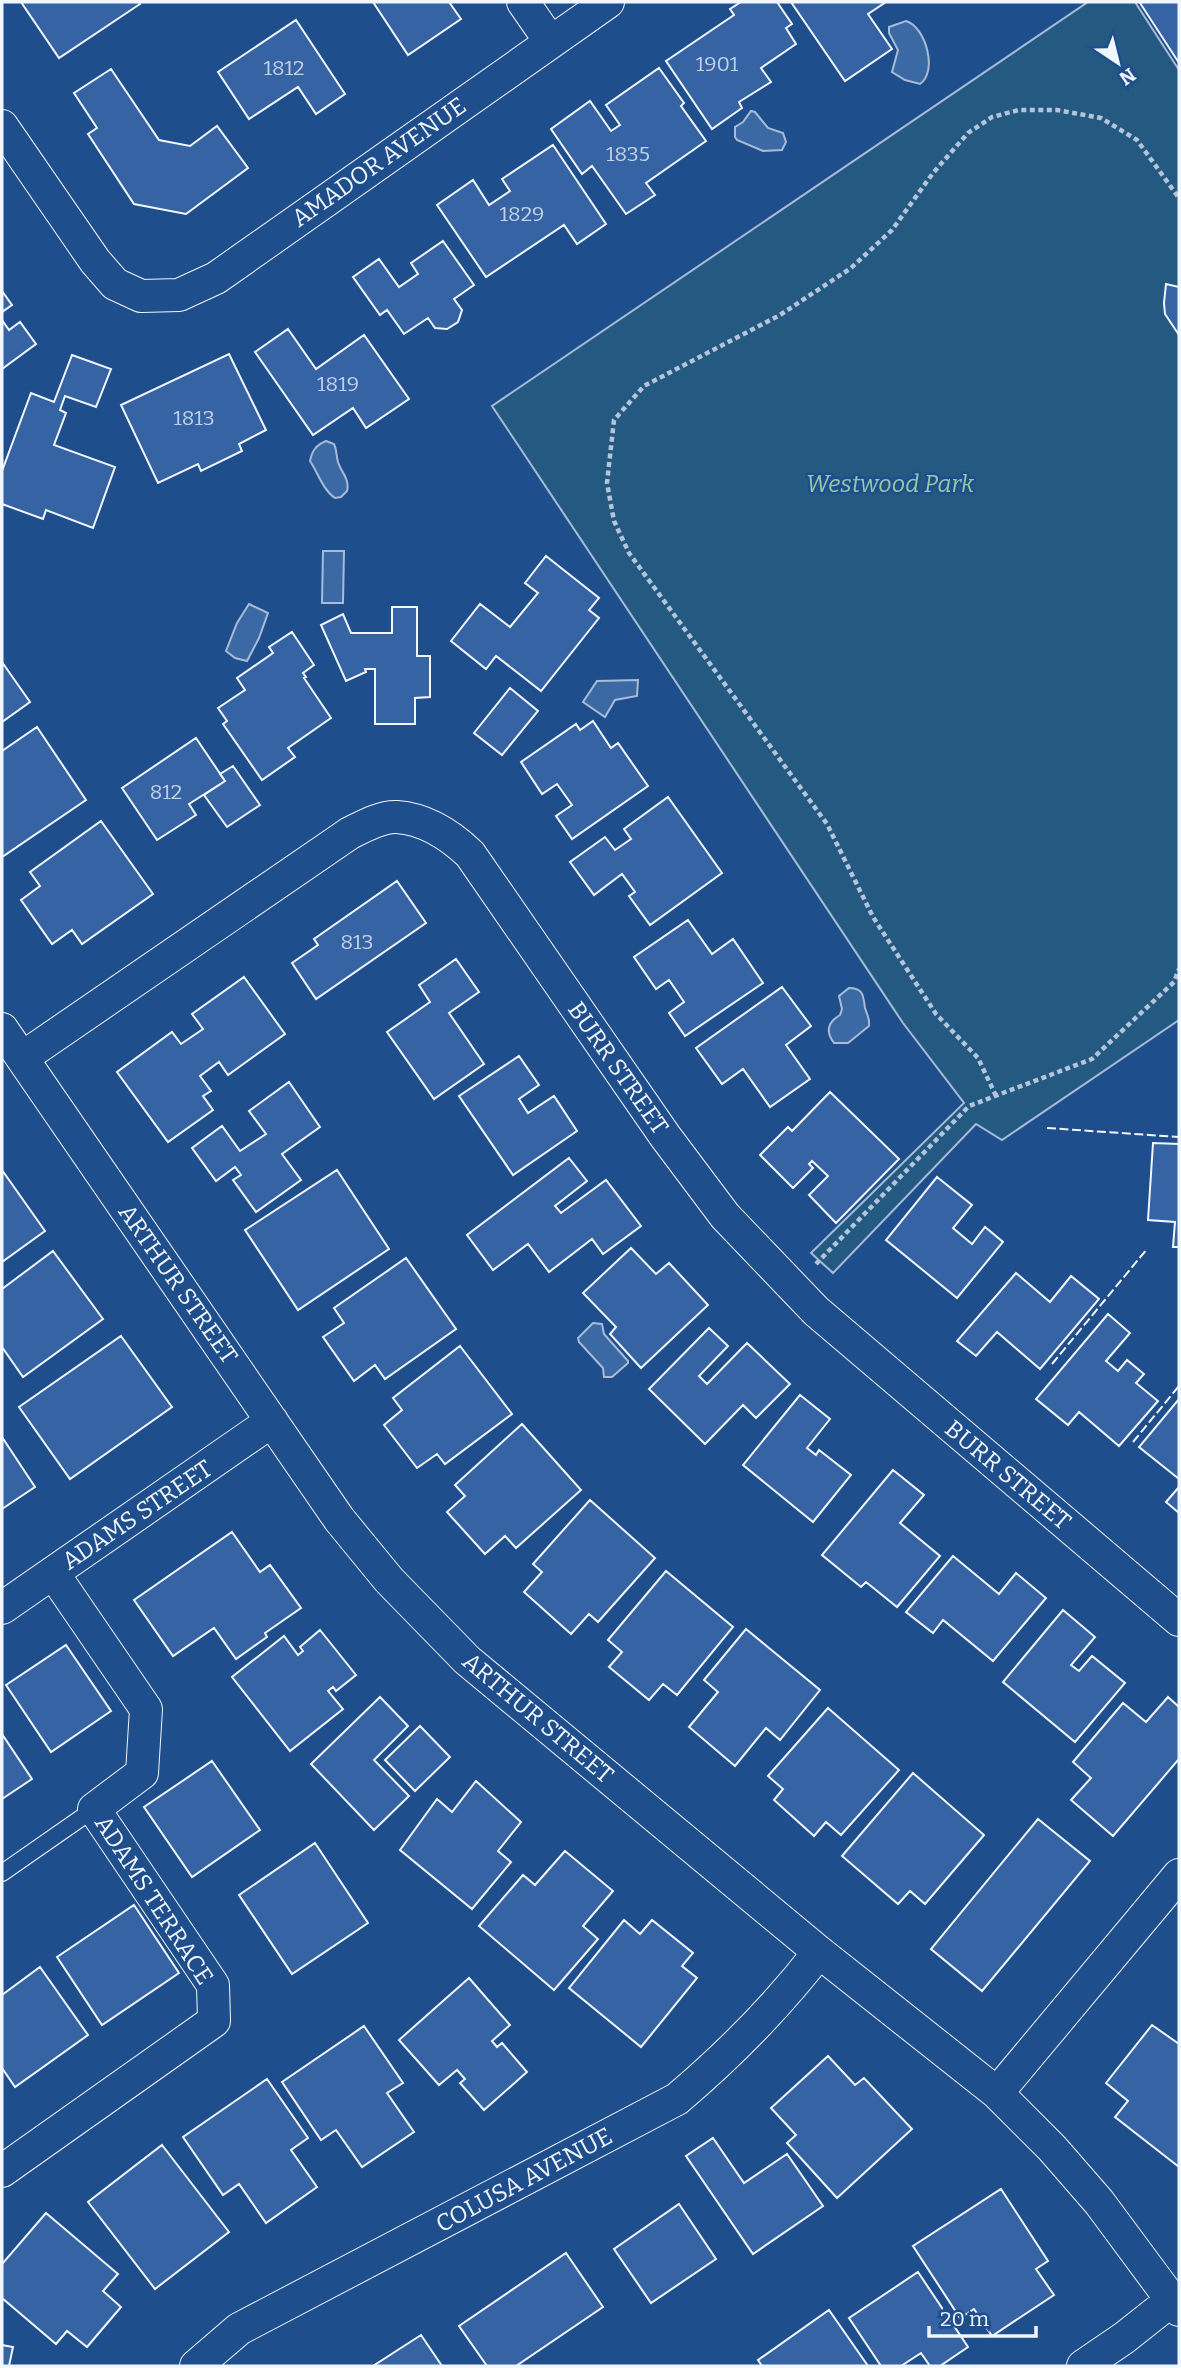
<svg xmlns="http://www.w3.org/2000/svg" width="1181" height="2368" font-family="Bitter,serif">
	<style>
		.green { fill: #245a82; stroke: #a8bbd7; stroke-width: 2 }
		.water { fill: #3b69a3; stroke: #a8bbd7; stroke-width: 2 }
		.building { fill: #3563a3; stroke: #f2f6ff; stroke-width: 2 }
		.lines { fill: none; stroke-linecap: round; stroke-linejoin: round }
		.service-casing { stroke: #f2f6ff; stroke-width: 18 }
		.minor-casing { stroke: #f2f6ff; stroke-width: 34 }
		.path { stroke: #b3c4dc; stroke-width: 4.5; stroke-dasharray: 5 3.5; stroke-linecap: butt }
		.service { stroke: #1f4e8c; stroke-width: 16 }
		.minor { stroke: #1f4e8c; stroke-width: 32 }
		.fence { stroke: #f2f6ff; stroke-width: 2; stroke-dasharray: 9 3.5; stroke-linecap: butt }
		.labels { text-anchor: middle; stroke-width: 5; stroke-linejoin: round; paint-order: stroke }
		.number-label { font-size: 21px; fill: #c3d1e8 }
		.street-label { font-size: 24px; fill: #f2f6ff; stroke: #1f4e8c }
		.park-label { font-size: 24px; font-style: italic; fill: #97c8a6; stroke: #1f4e8c }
	</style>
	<rect width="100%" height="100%" fill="#1f4e8c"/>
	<path class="green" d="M 1088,2 L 1135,2 L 1179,70 L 1179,1020 L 1002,1140 L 976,1124 L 833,1273 L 811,1253 L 964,1103 L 903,1023 L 492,406 Z"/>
	<path class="water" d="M 906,21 C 926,27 938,72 920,84 L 905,80 L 892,72 L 898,50 L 889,33 L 889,27 Z
		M 751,111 L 755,112 L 768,128 L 783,133 L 786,142 L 782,150 L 763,151 L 737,140 L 735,137 L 735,127 L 743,122 Z
		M 326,441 L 334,444 C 337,450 336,455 338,462 C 341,472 350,479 347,491 L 341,497 L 335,498 C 323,490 318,473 310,461 C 312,451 316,445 326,441 Z
		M 323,551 L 344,551 L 343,603 L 322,603 Z
		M 249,604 L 268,613 L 259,638 L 247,661 L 235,658 L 226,651 L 237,623 Z
		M 638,680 L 637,696 L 615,700 L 605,717 L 583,702 L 597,681 Z
		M 849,988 C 864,988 863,996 865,1008 C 867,1015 870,1018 869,1026 L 848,1043 L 834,1043 C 825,1031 828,1022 840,1015 L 842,1009 L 839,996 Z
		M 593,1323 L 602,1324 L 604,1334 L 628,1361 L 628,1363 L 612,1377 L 604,1377 L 603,1368 L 579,1342 L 578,1338 Z"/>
	<path class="building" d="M 21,2 L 139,2 L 140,4 L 59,58 Z
		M 373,2 L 449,2 L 461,19 L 408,55 Z
		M 741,2 L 777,2 L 792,24 L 786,28 L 796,44 L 761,68 L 771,82 L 739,102 L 742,108 L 712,129 L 666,61 L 734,15 L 730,9 Z
		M 791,2 L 886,2 L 868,14 L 892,49 L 845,81 Z
		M 1142,2 L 1179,2 L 1179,63 L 1140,3 Z
		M 296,20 L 345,94 L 316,114 L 298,87 L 249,119 L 218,72 Z
		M 659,68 L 684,103 L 681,106 L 706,141 L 646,183 L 655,195 L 626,214 L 592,166 L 582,174 L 551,129 L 590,101 L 611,131 L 620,125 L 606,105 Z
		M 111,69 L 159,140 L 190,146 L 217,126 L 248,168 L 186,214 L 134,204 L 88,134 L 97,128 L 74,93 Z
		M 553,145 L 606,224 L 577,244 L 564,225 L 486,277 L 437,205 L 473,180 L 489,205 L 510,191 L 502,179 Z
		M 443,241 L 474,285 L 454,299 L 462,310 L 458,322 L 447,329 L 435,328 L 428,318 L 404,334 L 387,310 L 380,315 L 353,277 L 379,259 L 399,287 L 418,274 L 411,263 Z
		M 1166,284 L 1179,287 L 1179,335 L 1165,314 L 1164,303 Z
		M 2,291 L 12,305 L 2,312 Z
		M 2,320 L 9,330 L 20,322 L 36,344 L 2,369 Z
		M 288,329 L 316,369 L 364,335 L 409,399 L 366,428 L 353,408 L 313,435 L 255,352 Z
		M 229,354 L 266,430 L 239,444 L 242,451 L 201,471 L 198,464 L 158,483 L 121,405 Z
		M 72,355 L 111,369 L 96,407 L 65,396 L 60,410 L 66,413 L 54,445 L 115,467 L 93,528 L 46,510 L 43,519 L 2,504 L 2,471 L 31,393 L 54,402 Z
		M 546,556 L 599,598 L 589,610 L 599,618 L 541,691 L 496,656 L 486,669 L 451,641 L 480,604 L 510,627 L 538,593 L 525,583 Z
		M 392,607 L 417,607 L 417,656 L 430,656 L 430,697 L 415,698 L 415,724 L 375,724 L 375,669 L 365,669 L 366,672 L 346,681 L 321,625 L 343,614 L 351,633 L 392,633 Z
		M 292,632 L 314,665 L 303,673 L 306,677 L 304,678 L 331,718 L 288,748 L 295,757 L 262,780 L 223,724 L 227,721 L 218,708 L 245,690 L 237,678 L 273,653 L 269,647 Z
		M 2,662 L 30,702 L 2,722 Z
		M 510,688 L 538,711 L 502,755 L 474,733 Z
		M 593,721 L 611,748 L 618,743 L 648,786 L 572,839 L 556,816 L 572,805 L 557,784 L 542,794 L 521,762 L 576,724 L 580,730 Z
		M 37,727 L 86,800 L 2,857 L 2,751 Z
		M 196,738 L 225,781 L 189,804 L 196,815 L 157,840 L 122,788 Z
		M 233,766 L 260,805 L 227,827 L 204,795 L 225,781 L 220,774 Z
		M 668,797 L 722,873 L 650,925 L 629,896 L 635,892 L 622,874 L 594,895 L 570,862 L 605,837 L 615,850 L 631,839 L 624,829 Z
		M 101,821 L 153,894 L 82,944 L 72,930 L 52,944 L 21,900 L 40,886 L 30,872 Z
		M 397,881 L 426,923 L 316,999 L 292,963 L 318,945 L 314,939 Z
		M 688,920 L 712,954 L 733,939 L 763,983 L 685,1036 L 669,1013 L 684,1002 L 669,980 L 656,989 L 634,957 Z
		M 456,959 L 479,992 L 449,1013 L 484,1064 L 434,1099 L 387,1032 L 430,1002 L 419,985 Z
		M 244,977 L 285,1034 L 228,1075 L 219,1062 L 200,1076 L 211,1091 L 203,1096 L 213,1110 L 168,1142 L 117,1072 L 172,1032 L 181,1044 L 203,1029 L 192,1014 Z
		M 782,987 L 811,1026 L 786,1045 L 810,1079 L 770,1107 L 743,1069 L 722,1084 L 696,1048 Z
		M 519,1056 L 539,1085 L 519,1099 L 528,1113 L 554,1096 L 577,1131 L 513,1175 L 459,1096 Z
		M 289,1082 L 320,1127 L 282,1154 L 301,1180 L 256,1212 L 233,1180 L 241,1175 L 235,1167 L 216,1181 L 192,1148 L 222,1126 L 240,1151 L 266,1134 L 249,1111 Z
		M 830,1092 L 899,1159 L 836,1223 L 809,1195 L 828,1176 L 812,1161 L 809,1164 L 813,1168 L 793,1188 L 760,1155 L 788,1127 L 792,1131 Z
		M 1153,1143 L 1179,1144 L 1179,1247 L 1173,1247 L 1175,1222 L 1148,1220 Z
		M 569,1158 L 587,1181 L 555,1206 L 561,1213 L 606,1180 L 641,1226 L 603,1254 L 592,1239 L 549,1272 L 528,1244 L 493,1270 L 467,1235 Z
		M 2,1170 L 45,1231 L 2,1262 Z
		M 337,1170 L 389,1249 L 298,1310 L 245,1230 Z
		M 937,1177 L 972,1205 L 953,1228 L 972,1244 L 985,1227 L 1003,1242 L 957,1298 L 886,1240 Z
		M 631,1248 L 656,1274 L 669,1263 L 708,1305 L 641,1368 L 610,1334 L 616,1327 L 583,1293 Z
		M 53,1251 L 103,1319 L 23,1377 L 2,1347 L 2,1289 Z
		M 406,1258 L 456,1329 L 385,1379 L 375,1365 L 354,1381 L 323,1337 L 344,1323 L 334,1308 Z
		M 1016,1273 L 1050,1302 L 1071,1276 L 1099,1299 L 1040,1369 L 997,1332 L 976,1356 L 957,1341 Z
		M 1108,1314 L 1130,1333 L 1106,1361 L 1118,1371 L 1127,1360 L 1144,1374 L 1136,1383 L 1158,1401 L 1119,1446 L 1079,1412 L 1068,1425 L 1036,1399 Z
		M 709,1328 L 728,1346 L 699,1376 L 707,1384 L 747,1343 L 790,1384 L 756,1418 L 743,1405 L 705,1444 L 649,1389 Z
		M 121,1336 L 172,1407 L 70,1479 L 19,1407 Z
		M 460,1346 L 512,1414 L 445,1464 L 437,1454 L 417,1468 L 384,1425 L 402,1410 L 393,1398 Z
		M 800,1395 L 830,1419 L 807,1448 L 816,1455 L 819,1450 L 851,1475 L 813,1522 L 743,1465 Z
		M 1179,1399 L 1179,1479 L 1139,1447 Z
		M 522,1424 L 581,1490 L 516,1548 L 505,1536 L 485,1554 L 447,1512 L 465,1496 L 455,1485 Z
		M 2,1437 L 35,1487 L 2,1509 Z
		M 893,1470 L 924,1495 L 900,1523 L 940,1556 L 897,1607 L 866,1582 L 861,1587 L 822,1555 Z
		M 1179,1487 L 1179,1513 L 1166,1502 Z
		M 590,1500 L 655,1558 L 598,1622 L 589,1614 L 571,1634 L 524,1592 L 542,1572 L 533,1564 Z
		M 232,1532 L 260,1572 L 270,1565 L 301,1608 L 265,1633 L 267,1637 L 236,1659 L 214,1628 L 173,1656 L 134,1600 Z
		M 953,1556 L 999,1594 L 1016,1573 L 1046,1598 L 993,1661 L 943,1620 L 933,1633 L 906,1612 Z
		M 666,1571 L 733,1627 L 677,1695 L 663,1684 L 649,1700 L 609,1667 L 622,1652 L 608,1640 Z
		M 1063,1610 L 1095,1637 L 1071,1665 L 1079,1671 L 1092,1656 L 1125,1683 L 1075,1742 L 1003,1682 Z
		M 746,1629 L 820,1690 L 780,1740 L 766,1728 L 735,1766 L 689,1727 L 718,1692 L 704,1680 Z
		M 320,1630 L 356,1675 L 336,1691 L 333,1687 L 328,1691 L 343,1709 L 290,1751 L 232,1677 L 284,1636 L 298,1655 L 303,1651 L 300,1647 Z
		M 66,1645 L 111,1711 L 51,1752 L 6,1685 Z
		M 380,1697 L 408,1726 L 374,1760 L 409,1796 L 374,1830 L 311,1764 Z
		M 1168,1697 L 1179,1707 L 1179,1759 L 1113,1836 L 1071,1800 L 1091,1778 L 1073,1762 L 1123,1703 L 1146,1722 Z
		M 828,1708 L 899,1770 L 841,1835 L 826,1822 L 814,1836 L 774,1800 L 783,1789 L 768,1776 Z
		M 420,1726 L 450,1757 L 415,1791 L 385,1760 Z
		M 2,1734 L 32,1779 L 2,1799 Z
		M 212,1761 L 260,1830 L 192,1877 L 144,1807 Z
		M 913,1773 L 984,1835 L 925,1904 L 910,1891 L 898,1904 L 842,1856 Z
		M 476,1781 L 521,1822 L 498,1851 L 511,1862 L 472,1909 L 400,1850 L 437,1799 L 452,1812 Z
		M 1038,1819 L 1090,1861 L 982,1991 L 931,1949 Z
		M 315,1843 L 368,1923 L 292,1974 L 239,1895 Z
		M 565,1851 L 613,1891 L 583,1926 L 598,1939 L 554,1990 L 479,1926 L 523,1875 L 535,1885 Z
		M 134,1905 L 179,1973 L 102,2025 L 57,1957 Z
		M 624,1920 L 640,1934 L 652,1920 L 693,1953 L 682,1966 L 697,1978 L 641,2047 L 569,1988 Z
		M 40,1967 L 88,2035 L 15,2087 L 2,2068 L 2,1995 Z
		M 469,1978 L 510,2025 L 492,2041 L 497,2047 L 502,2043 L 527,2072 L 484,2110 L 460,2083 L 465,2079 L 457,2070 L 439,2085 L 399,2040 Z
		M 1152,2025 L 1179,2044 L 1179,2167 L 1115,2117 L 1128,2101 L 1106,2083 Z
		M 364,2026 L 403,2083 L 387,2093 L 414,2132 L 362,2167 L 336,2130 L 321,2140 L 282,2082 Z
		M 828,2056 L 855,2085 L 864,2078 L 912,2129 L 837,2198 L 787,2143 L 796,2135 L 771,2108 Z
		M 267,2079 L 308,2138 L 291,2150 L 317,2187 L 266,2223 L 239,2184 L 223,2195 L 183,2137 Z
		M 713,2138 L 744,2183 L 787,2154 L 823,2206 L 753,2254 L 686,2156 Z
		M 162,2145 L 229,2232 L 155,2289 L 88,2202 Z
		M 1001,2189 L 1048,2261 L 1036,2269 L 1054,2295 L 992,2336 L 974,2309 L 960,2318 L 913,2246 Z
		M 679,2204 L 716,2259 L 651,2303 L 614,2249 Z
		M 46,2213 L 118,2274 L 103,2291 L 121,2307 L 87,2347 L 67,2331 L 56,2344 L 2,2298 L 2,2264 Z
		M 566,2253 L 603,2307 L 516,2366 L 487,2366 L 459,2326 Z
		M 918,2272 L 968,2347 L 940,2366 L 930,2366 L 921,2353 L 901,2366 L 881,2366 L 849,2318 Z
		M 829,2310 L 868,2366 L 762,2366 L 758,2360 Z
		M 421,2335 L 442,2366 L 373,2366 Z
		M 2,2345 L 13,2347 L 9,2366 L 2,2366 Z"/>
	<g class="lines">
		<defs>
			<path id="service" d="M 2,1873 L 94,1809"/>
			<path id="minor" d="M 523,2 L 550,41
				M 2,126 L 95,261 L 115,284 L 141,296 L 179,295 L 216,278 L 608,2
				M 2,1029 L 339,1519 L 389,1580 L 467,1660 L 819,1952 L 997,2093 L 1052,2148 L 1099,2202 L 1179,2310
				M 22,1058 L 350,833 C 364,826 382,816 397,817 C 425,819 450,835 470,854 L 665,1136 L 725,1216 L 816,1311 L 1179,1620
				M 2,1608 L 272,1421
				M 997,2093 L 1179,1875
				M 2,2171 L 214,2021 L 213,1985 L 94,1809 L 142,1773 L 146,1709 L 53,1573
				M 196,2366 L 239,2329 L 677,2099 C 730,2054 776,2008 819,1952
				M 1083,2366 L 1124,2338 L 1172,2300"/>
		</defs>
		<use href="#service" class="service-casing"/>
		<use href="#minor" class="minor-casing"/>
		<path class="path" d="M 996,1096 L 978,1058 L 936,1014 L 873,917 L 827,824 L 629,553 L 614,521 L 607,483 L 614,420 L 644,386 L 780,315 L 851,268 L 892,230 L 933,173 L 968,133 L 992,117 L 1019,110 L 1057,110 L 1101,118 L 1137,140 L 1179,198
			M 816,1264 L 969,1106 L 1092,1059 L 1174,982 L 1179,969"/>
		<use href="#service" class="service"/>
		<use href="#minor" class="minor"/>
		<path class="fence" d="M 1047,1128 L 1179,1137
			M 1052,1364 L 1147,1249
			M 1133,1442 L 1179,1386"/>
	</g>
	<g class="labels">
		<g class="number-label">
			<text x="717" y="71">1901</text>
			<text x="284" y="75">1812</text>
			<text x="628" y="161">1835</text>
			<text x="522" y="221">1829</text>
			<text x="338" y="391">1819</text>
			<text x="194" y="425">1813</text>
			<text x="166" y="799">812</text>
			<text x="357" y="949">813</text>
		</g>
		<g class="street-label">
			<text transform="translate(379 162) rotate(-35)" y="8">AMADOR AVENUE</text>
			<text transform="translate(618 1068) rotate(55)" y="8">BURR STREET</text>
			<text transform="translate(178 1284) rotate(55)" y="8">ARTHUR STREET</text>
			<text transform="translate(1008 1475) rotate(40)" y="8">BURR STREET</text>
			<text transform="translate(137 1515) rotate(-34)" y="8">ADAMS STREET</text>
			<text transform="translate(538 1718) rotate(40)" y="8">ARTHUR STREET</text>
			<text transform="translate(154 1900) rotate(57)" y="8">ADAMS TERRACE</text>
			<text transform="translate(524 2180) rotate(-28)" y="8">COLUSA AVENUE</text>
		</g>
		<g class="park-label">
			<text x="890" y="492">Westwood Park</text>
		</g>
	</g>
	<rect width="1181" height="2368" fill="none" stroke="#f2f6ff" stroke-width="7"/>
	<g transform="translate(1118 63) rotate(145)" stroke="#1f4e8c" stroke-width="5" paint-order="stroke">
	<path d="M0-5L12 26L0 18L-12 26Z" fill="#f2f6ff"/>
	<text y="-10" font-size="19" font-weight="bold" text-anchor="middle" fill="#f2f6ff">N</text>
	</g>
	<path d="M929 2326v10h107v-10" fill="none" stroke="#f2f6ff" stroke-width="3.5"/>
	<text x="940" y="2326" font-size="21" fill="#f2f6ff" stroke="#1f4e8c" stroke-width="5" paint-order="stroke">20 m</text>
</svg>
